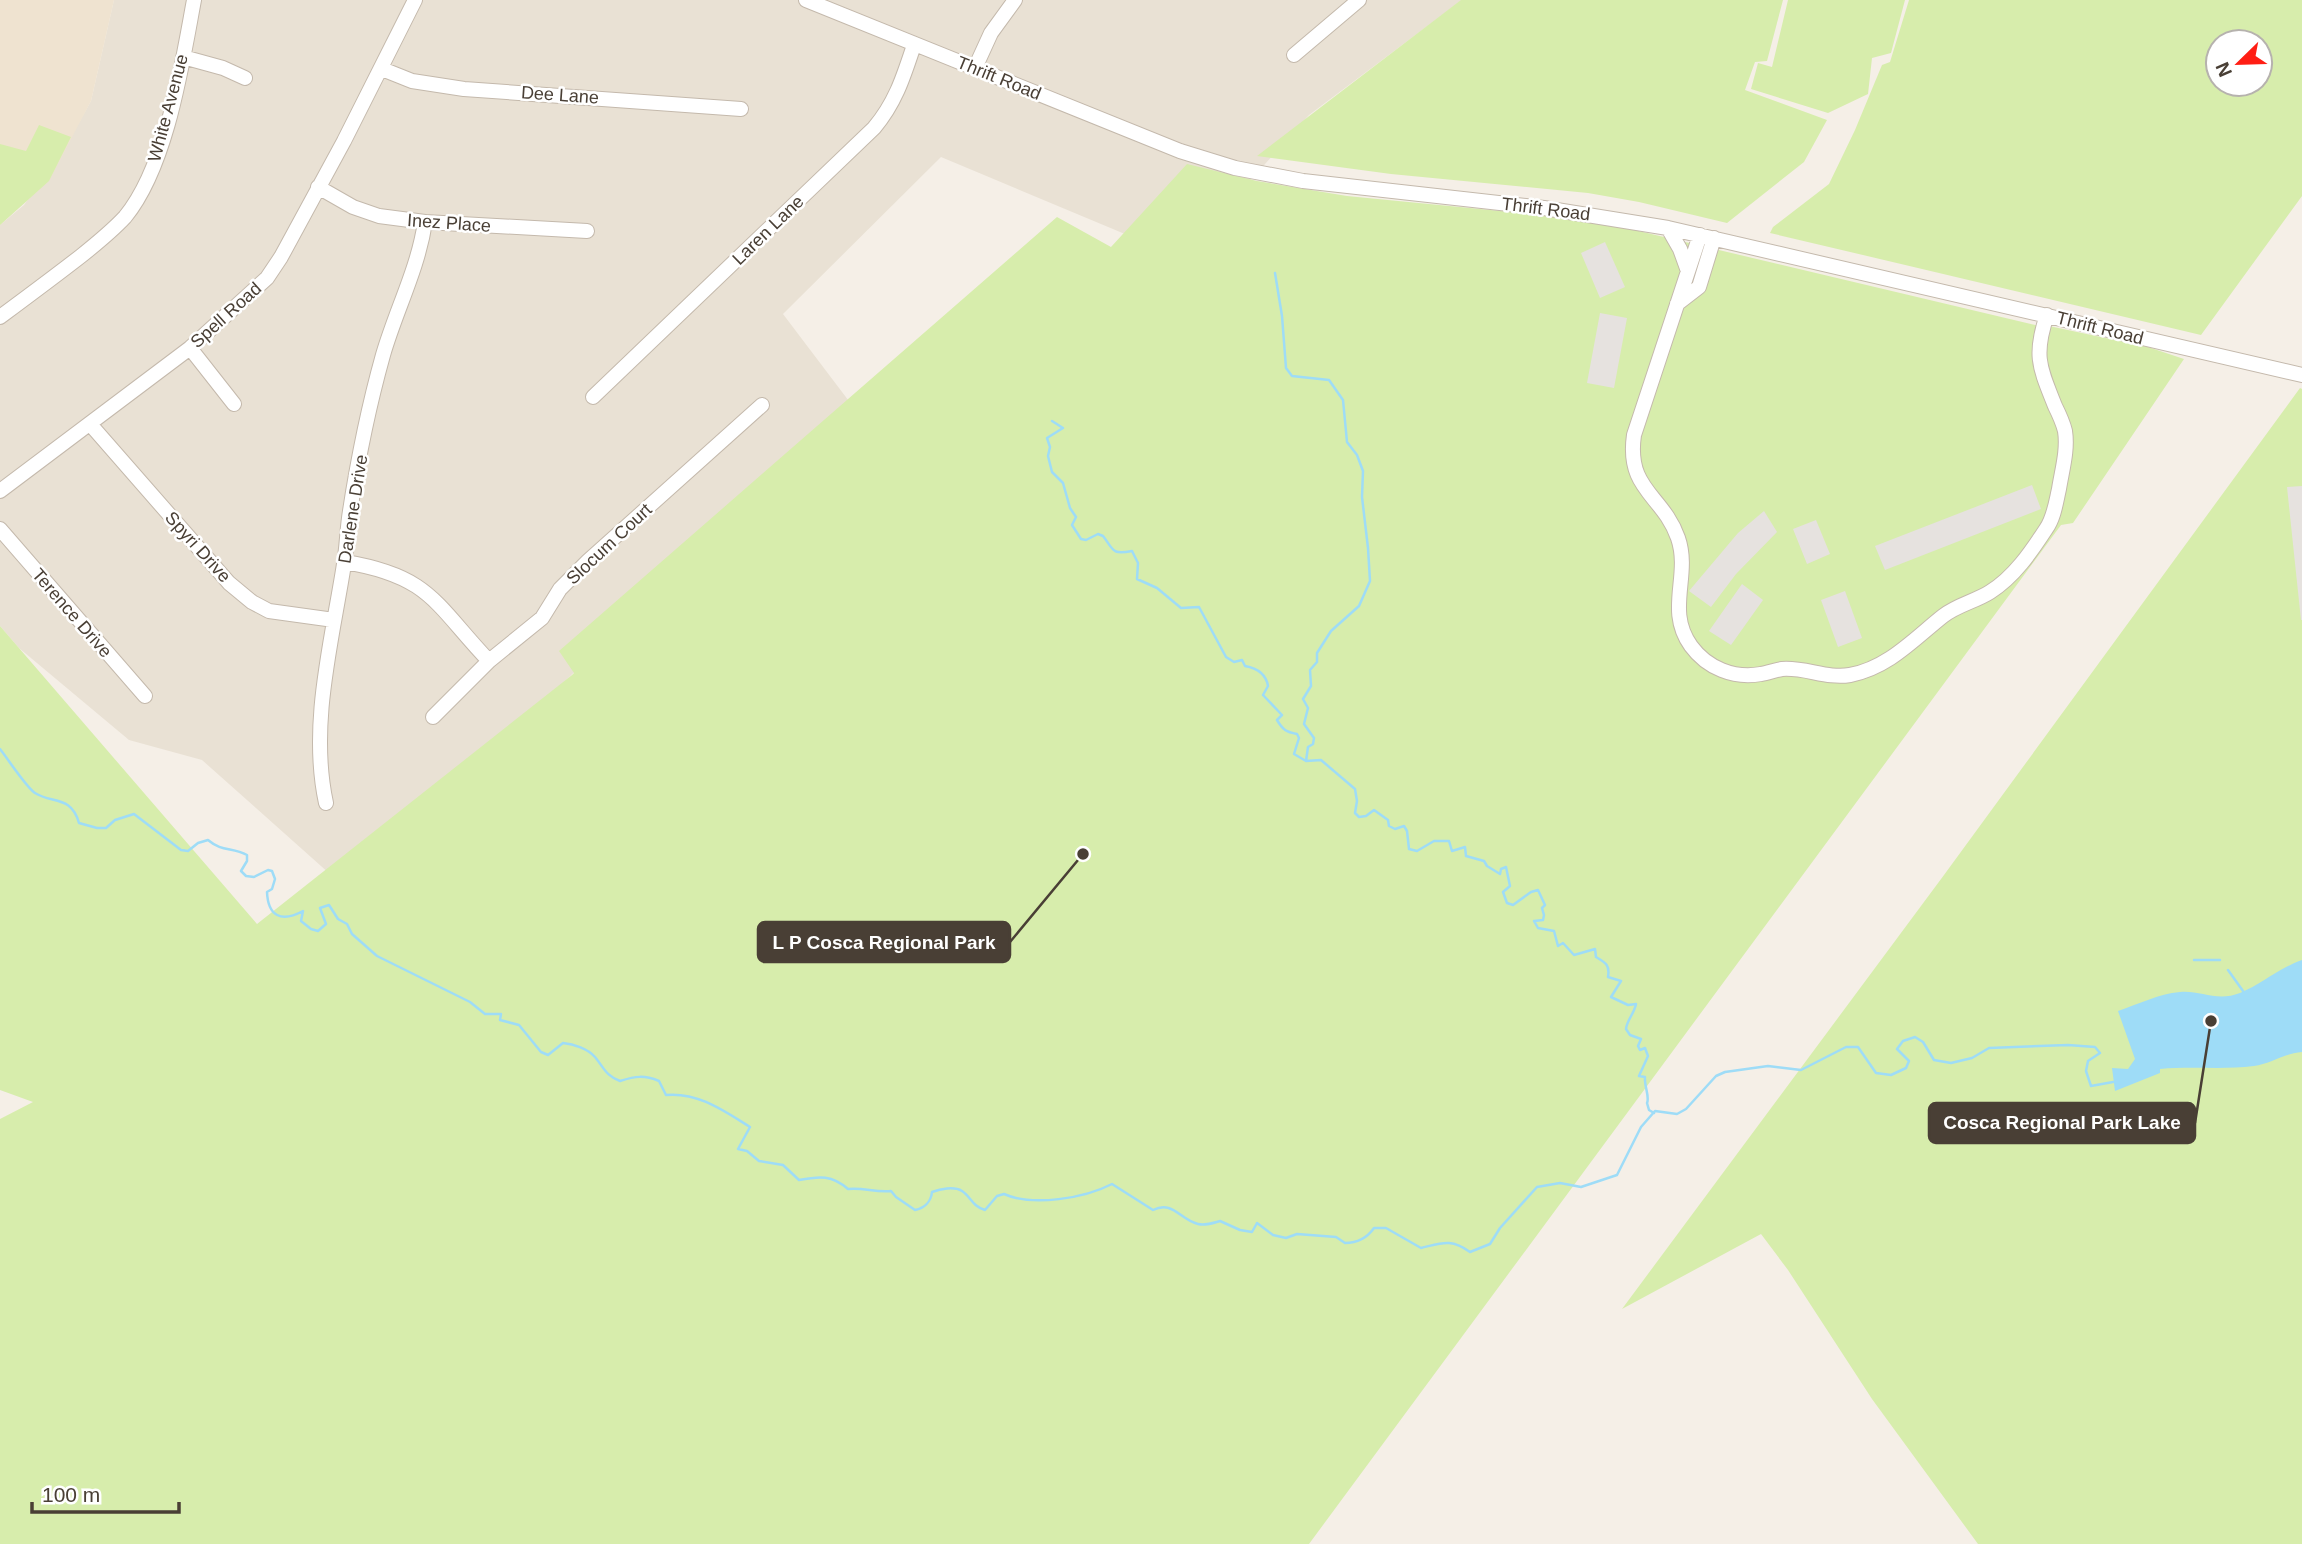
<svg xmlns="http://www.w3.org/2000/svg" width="2302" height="1544" font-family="Arial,sans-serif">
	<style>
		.residential { fill: #e9e1d4 }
		.education { fill: #efe3d0 }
		.green { fill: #d7edac; fill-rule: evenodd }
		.parking { fill: #e6e2df }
		.water { fill: #9edcf7 }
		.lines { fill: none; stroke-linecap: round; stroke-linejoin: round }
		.stream { stroke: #9edcf7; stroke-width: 2.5 }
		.minor-casing { stroke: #c4b9ac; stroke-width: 16 }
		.minor { stroke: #fff; stroke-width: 14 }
		.labels { text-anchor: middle; stroke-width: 5; stroke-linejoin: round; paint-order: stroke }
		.street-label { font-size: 18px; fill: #493f35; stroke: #fff }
		.leader { fill: none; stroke: #493f35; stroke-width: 2.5 }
		.callout-dot { fill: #493f35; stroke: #fff; stroke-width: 2.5 }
		.callout { fill: #493f35; stroke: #493f35; stroke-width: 2.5 }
		.callout-label { font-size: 19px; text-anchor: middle; font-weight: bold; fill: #fff }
	</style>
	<rect width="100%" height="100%" fill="#f5efe7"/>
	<path class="residential" d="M 114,0 L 1462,0 L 1309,115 L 1239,193 L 1144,242 L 941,157 L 783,314 L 864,421 L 771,481 L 349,891 L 202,760 L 129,740 L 19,648 L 0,626 L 0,225 L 24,205 L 71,137 L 91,101 Z"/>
	<path class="education" d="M 0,0 L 114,0 L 91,101 L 49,181 L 0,225 Z"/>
	<path class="green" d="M 1461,0 L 1783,0 L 1767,61 L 1755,62 L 1745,90 L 1827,120 L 1804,162 L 1727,223 L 1639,202 L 1588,193 L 1391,174 L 1257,156 Z
		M 1788,0 L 1905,0 L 1891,53 L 1872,58 L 1868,94 L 1828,113 L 1751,89 L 1758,63 L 1772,67 Z
		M 1909,0 L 2302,0 L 2302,196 L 2201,335 L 1770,233 L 1773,227 L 1829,184 L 1855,130 L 1882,65 L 1890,62 ZM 2260,42 L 2260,84 L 2218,84 L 2218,42 Z
		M 39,125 L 71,137 L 49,181 L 0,225 L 0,144 L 26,151 Z
		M 1187,164 L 1257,181 L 1347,196 L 1540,215 L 1626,228 L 2048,328 L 2049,326 L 2148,347 L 2184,359 L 2073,523 L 2061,525 L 1309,1544 L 0,1544 L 0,1119 L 33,1102 L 0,1090 L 0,626 L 257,924 L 572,675 L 574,673 L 559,651 L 1057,217 L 1111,247 Z
		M 2300,388 L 2302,389 L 2302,1544 L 1978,1544 L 1872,1399 L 1788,1270 L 1761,1234 L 1622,1309 L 1944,875 Z"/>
	<path class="parking" d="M 1605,242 L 1625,287 L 1600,298 L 1581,253 Z
		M 1600,313 L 1627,318 L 1614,388 L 1587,383 Z
		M 2032,485 L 2041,509 L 1885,570 L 1875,546 Z
		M 2302,486 L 2302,620 L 2301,620 L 2287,487 Z
		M 1764,511 L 1777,532 L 1736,574 L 1711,607 L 1689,591 L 1738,533 Z
		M 1816,520 L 1830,554 L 1807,564 L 1793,529 Z
		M 1742,584 L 1763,600 L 1731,645 L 1709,631 Z
		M 1845,591 L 1862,638 L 1838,647 L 1821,600 Z"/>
	<path class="water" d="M 2302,960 L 2302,1052 C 2285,1053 2271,1064 2254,1066 C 2224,1070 2191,1066 2160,1069 L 2160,1073 L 2115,1091 L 2112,1068 L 2128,1069 L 2135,1059 L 2118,1011 C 2139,1004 2158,994 2180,992 C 2200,990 2217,1002 2240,993 C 2262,984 2279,968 2302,960 Z"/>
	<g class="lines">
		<path class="stream" d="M 1275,273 L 1282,316 L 1286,368 L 1292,376 L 1329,380 L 1343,400 L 1347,442 L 1357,455 L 1363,471 L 1362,497 L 1368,548 L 1370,581 L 1359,606 L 1331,631 L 1317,653 L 1317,662 L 1310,670 L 1311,686 L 1303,699 L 1308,708 L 1304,724 L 1314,738 L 1313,744 L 1308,747 L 1306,761
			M 1052,421 L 1063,428 L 1047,438 L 1050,447 L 1048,456 L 1052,472 L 1063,483 L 1070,508 L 1076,517 L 1072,525 L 1081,539 L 1086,540 L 1098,534 L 1103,536 C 1114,550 1111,555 1132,551 L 1138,563 L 1137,579 L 1157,588 L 1181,608 L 1199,607 L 1226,657 L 1234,662 L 1242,660 L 1245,666 C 1256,668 1266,674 1268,686 L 1263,695 L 1282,715 L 1277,720 C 1283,730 1286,732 1297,734 L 1299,738 L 1294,754 L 1306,761 L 1321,760 L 1355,789 L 1357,801 L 1355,813 L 1359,817 L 1366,816 L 1374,810 L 1388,820 L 1389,826 L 1395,829 L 1404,826 L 1407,831 L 1409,849 L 1417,851 L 1434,841 L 1449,841 L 1452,851 L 1465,847 L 1466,856 L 1484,861 L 1487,866 L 1500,874 L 1501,869 L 1506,867 L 1510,886 L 1503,892 L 1507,903 L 1513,905 L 1531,892 L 1538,890 L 1545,905 L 1542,908 L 1544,915 L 1543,920 L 1534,921 L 1538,928 L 1554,931 L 1558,946 L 1563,943 L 1574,955 L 1595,949 L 1596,957 C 1606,963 1610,965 1608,977 L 1621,981 L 1611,997 L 1628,1005 L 1636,1004 C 1634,1014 1627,1020 1626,1029 L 1630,1035 L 1641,1039 L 1638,1046 L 1640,1050 L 1645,1048 L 1648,1056 L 1639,1076 L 1645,1077 C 1644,1086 1650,1097 1647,1103 L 1649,1110 L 1654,1113
			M 0,749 C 8,759 26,787 35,793 C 52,804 71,795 79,823 L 97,828 L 106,828 L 115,820 L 134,814 L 181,850 L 188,851 L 198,843 L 208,840 C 222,852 232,847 247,855 L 247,861 L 241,871 L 246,876 L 254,877 L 268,870 L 272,871 L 275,879 L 272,889 L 267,892 C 268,916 281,923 303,911 L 301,921 L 311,929 L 318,931 L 326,924 L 320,908 L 329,905 L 338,919 L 347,924 L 352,934 L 377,956 L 470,1002 L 485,1014 L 501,1014 L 500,1020 L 519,1025 L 541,1052 L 548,1055 L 563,1043 C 574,1044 588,1049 595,1057 C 604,1068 606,1076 620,1081 C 636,1076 644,1075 659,1081 L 666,1095 C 698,1092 724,1111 750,1127 L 738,1149 L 747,1151 L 759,1161 L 783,1165 L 799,1180 C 820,1176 832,1175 848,1189 C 863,1187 876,1193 891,1191 L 896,1197 L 915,1210 C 924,1208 931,1202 932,1192 C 940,1189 954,1186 962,1191 C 971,1197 972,1206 985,1210 L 997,1196 L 1004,1194 C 1033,1207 1085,1198 1112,1184 L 1153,1210 C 1173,1200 1180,1220 1198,1224 C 1206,1226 1213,1223 1220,1221 L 1240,1230 L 1252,1232 L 1257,1223 L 1273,1235 L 1286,1238 L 1297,1234 L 1336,1237 L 1345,1243 C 1357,1243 1367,1238 1374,1228 L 1386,1228 L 1421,1248 C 1442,1243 1451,1238 1470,1252 L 1490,1244 L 1500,1228 L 1537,1187 L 1560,1183 L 1581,1187 L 1617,1175 L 1641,1127 L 1655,1111 L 1677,1114 L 1686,1109 L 1716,1076 L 1725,1072 L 1768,1066 L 1801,1070 L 1846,1047 L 1858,1047 L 1876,1073 L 1891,1075 L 1906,1068 L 1909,1061 L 1897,1049 L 1903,1041 L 1915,1037 L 1923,1042 L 1934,1060 L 1951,1063 L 1972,1058 L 1989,1048 L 2068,1045 L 2095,1047 L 2100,1053 L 2088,1061 L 2086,1071 L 2091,1086 L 2113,1082
			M 2194,960 L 2220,960
			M 2228,970 L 2243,991"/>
		<defs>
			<path id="minor" d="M 806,0 L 1180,151 L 1235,168 L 1303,181 L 1544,208 L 1668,228 L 2302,375
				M 1294,55 L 1359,0
				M 183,57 L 223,68 L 245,78
				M 975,68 L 991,33 L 1015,0
				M 382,69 L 412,81 L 464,89 L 741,109
				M 318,187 L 353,207 L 379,216 L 425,222 L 587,231
				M 1668,228 L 1680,249 L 1688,271
				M 1700,235 L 1634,435 C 1626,490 1663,495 1678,538 C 1691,576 1665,610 1691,646 C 1707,668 1734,679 1761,674 C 1768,673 1775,670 1782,669 C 1805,667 1827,679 1850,675 C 1888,668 1914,639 1943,616 C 1957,605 1976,601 1990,592 C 2014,577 2031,552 2046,529 C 2054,518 2056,502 2059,489 C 2062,470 2068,450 2065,431 C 2063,423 2059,414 2055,406 C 2040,368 2033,356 2047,315
				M 1677,304 L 1699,287 L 1714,238
				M 0,317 C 27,297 54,277 81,256 C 96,244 112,231 125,217 C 167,166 182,64 194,0
				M 190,348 L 234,404
				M 593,397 L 874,128 C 896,102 904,75 914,45
				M 90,424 L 229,583 L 252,602 L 269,611 L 334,620
				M 0,491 L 190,348 L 267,278 L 281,257 L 344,141 L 415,0
				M 0,529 L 145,696
				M 345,562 C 430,576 435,604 489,661
				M 433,717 L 489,661 L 542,618 L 560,589 L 588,561 L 762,405
				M 326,803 C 309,725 332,641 344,564 C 347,547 347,529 350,511 C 358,459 369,405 383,355 C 396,310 418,269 425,222"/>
		</defs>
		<use href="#minor" class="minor-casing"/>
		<use href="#minor" class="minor"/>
	</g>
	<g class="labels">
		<g class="street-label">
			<text transform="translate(999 78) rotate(22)" y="6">Thrift Road</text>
			<text transform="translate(560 95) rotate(4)" y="6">Dee Lane</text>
			<text transform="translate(168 108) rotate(-75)" y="6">White Avenue</text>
			<text transform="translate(1546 209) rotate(7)" y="6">Thrift Road</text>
			<text transform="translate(449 223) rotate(4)" y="6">Inez Place</text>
			<text transform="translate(768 230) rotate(-44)" y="6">Laren Lane</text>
			<text transform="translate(226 315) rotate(-42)" y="6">Spell Road</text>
			<text transform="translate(2100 328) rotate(14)" y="6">Thrift Road</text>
			<text transform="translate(353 509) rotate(-81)" y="6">Darlene Drive</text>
			<text transform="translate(609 544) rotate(-43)" y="6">Slocum Court</text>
			<text transform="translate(198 547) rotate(48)" y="6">Spyri Drive</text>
			<text transform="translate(72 613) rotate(49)" y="6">Terence Drive</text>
		</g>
	</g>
	<path class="leader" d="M1083 854L1010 942M2211 1021L2195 1123"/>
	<g class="callout-dot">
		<circle cx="1083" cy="854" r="7"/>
		<circle cx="2211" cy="1021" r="7"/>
	</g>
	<g class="callout">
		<rect x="758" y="922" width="252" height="40" rx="7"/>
		<rect x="1929" y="1103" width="266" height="40" rx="7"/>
	</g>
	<g class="callout-label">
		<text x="884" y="949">L P Cosca Regional Park</text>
		<text x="2062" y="1129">Cosca Regional Park Lake</text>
	</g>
	<g transform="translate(2239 63) rotate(247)"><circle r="33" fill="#ffffff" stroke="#b6b2ae" stroke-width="2"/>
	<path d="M0-5L12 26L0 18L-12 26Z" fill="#ff1e14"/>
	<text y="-10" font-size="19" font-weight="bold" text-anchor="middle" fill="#493f35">N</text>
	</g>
	<path d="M32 1502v10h147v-10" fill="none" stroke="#493f35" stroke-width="3.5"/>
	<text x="42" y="1502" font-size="21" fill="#493f35" stroke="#ffffff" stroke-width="5" paint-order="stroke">100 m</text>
</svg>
